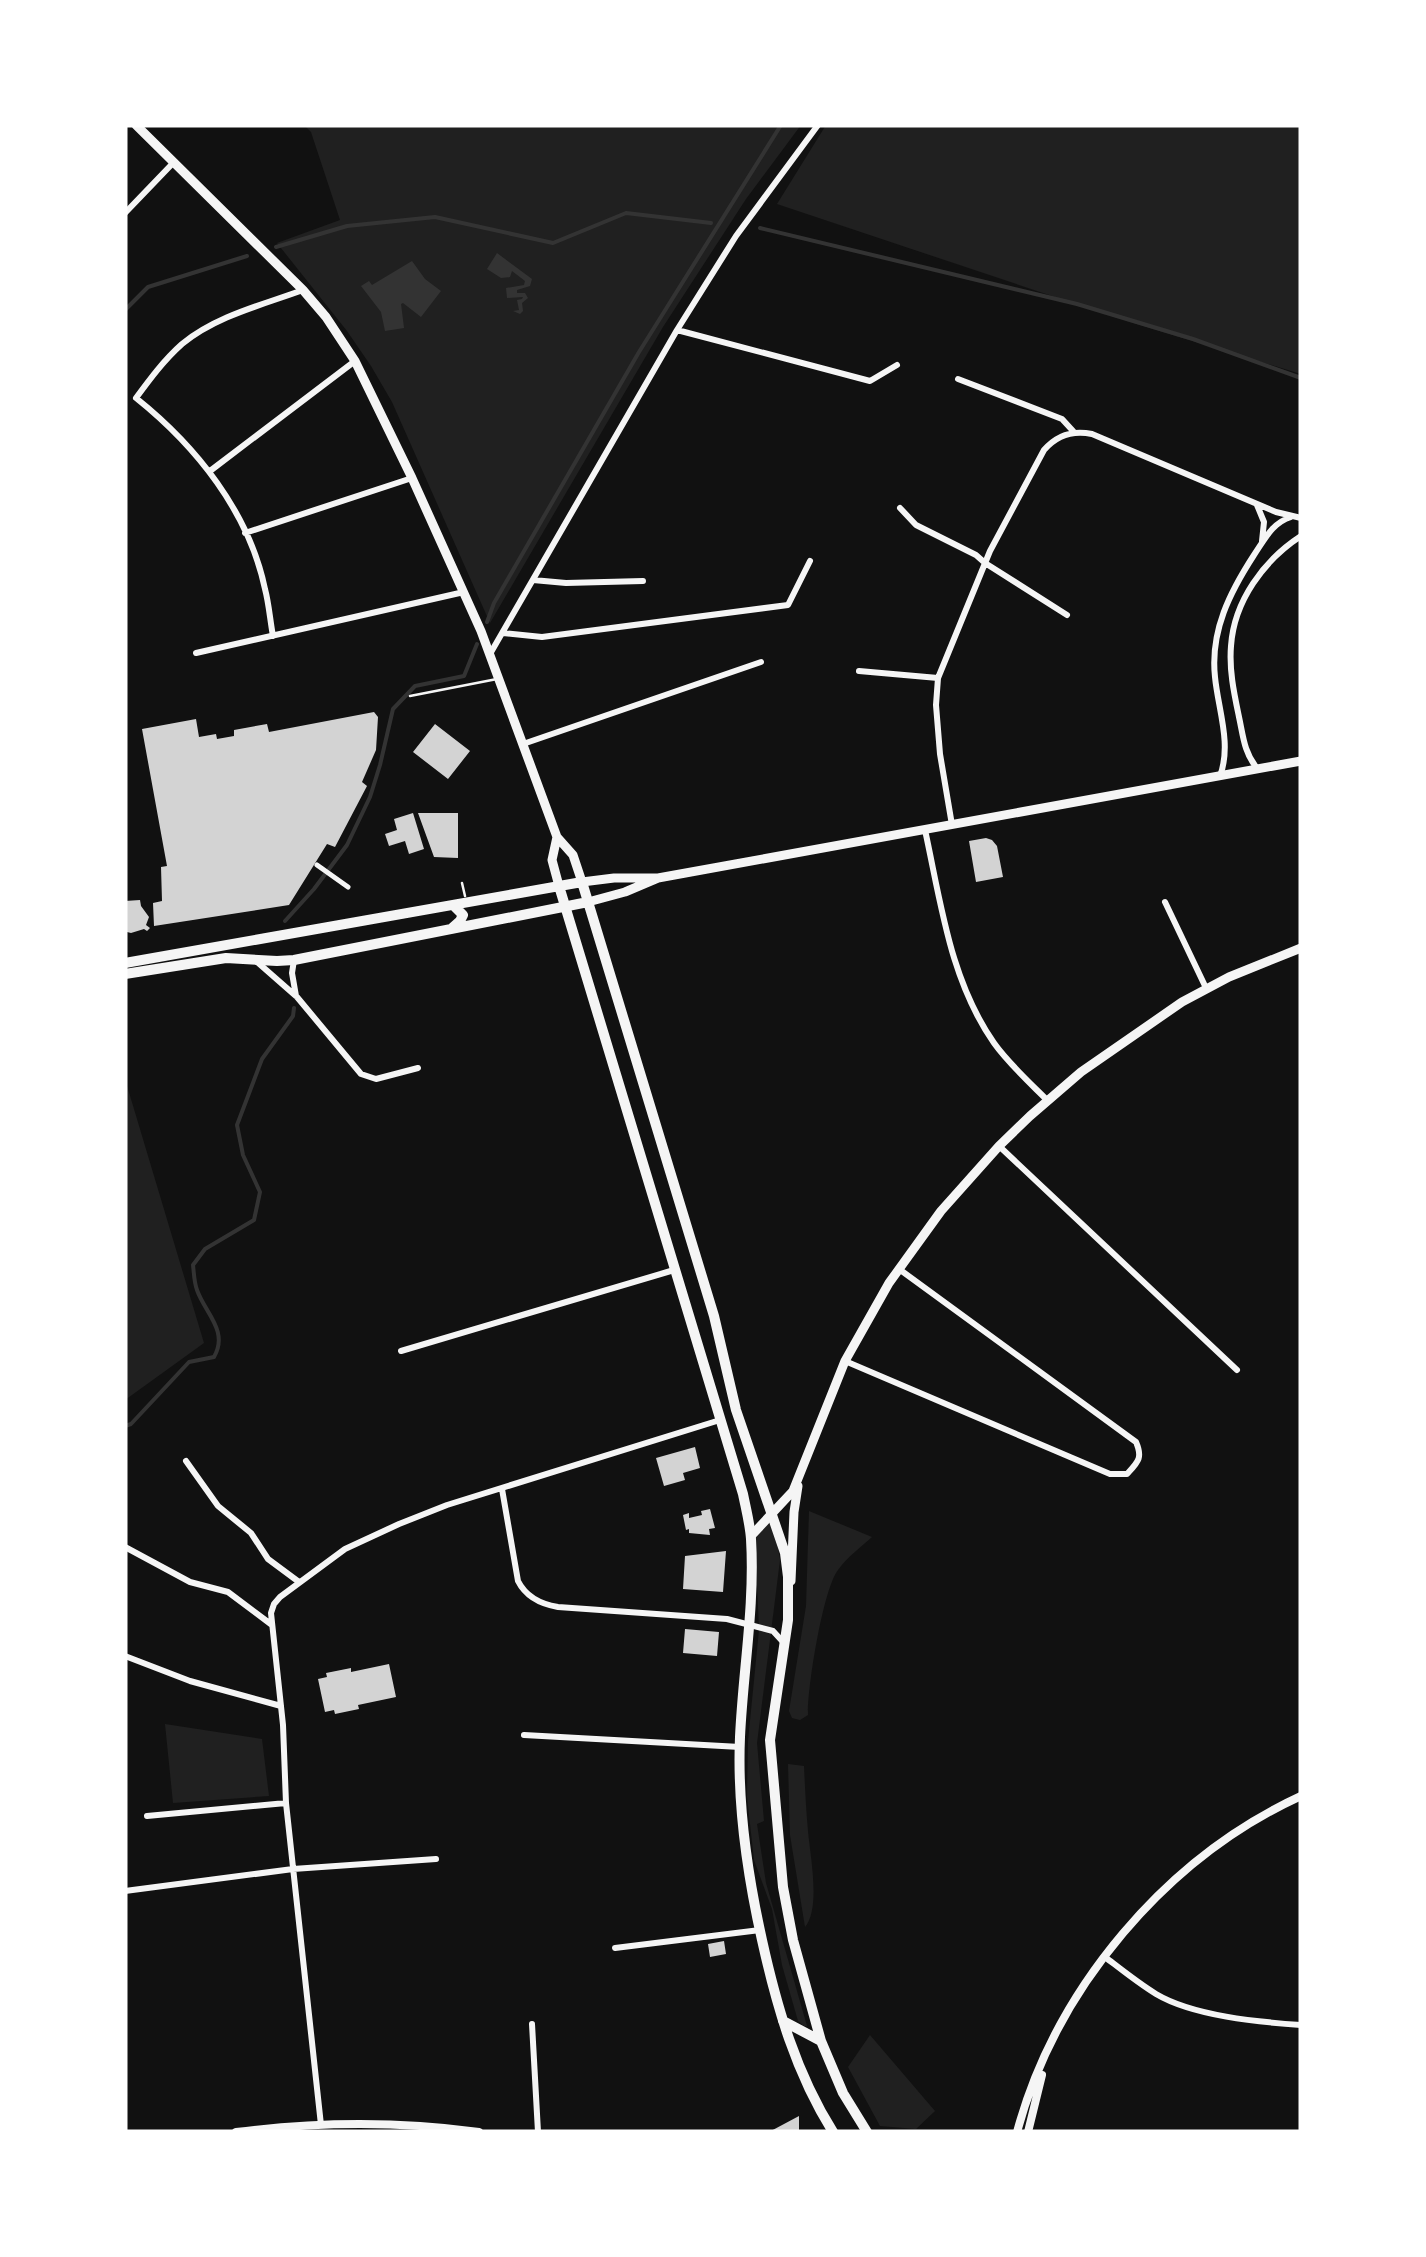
<svg xmlns="http://www.w3.org/2000/svg" width="1426" height="2257" font-family="Roboto,sans-serif">
	<style>
		.green { fill: #202020 }
		.water { fill: #333 }
		.lines { fill: none; stroke-linecap: round; stroke-linejoin: round }
		.stream { stroke: #333; stroke-width: 4 }
		.building { fill: #d3d3d3 }
		.service { stroke: #f5f5f5; stroke-width: 2.5 }
		.pedestrian { stroke: #f5f5f5; stroke-width: 5 }
		.minor { stroke: #f5f5f5; stroke-width: 6 }
		.tertiary { stroke: #f5f5f5; stroke-width: 8 }
		.secondary { stroke: #f5f5f5; stroke-width: 9 }
		.primary { stroke: #f5f5f5; stroke-width: 10 }
	</style>
	<rect width="100%" height="100%" fill="#111"/>
	<path class="green" d="M 304,125 L 801,125 L 746,199 L 663,327 L 490,623 L 392,402 L 371,366 L 347,331 L 277,243 L 340,220 L 311,132 Z
		M 826,125 L 1301,125 L 1301,374 L 1130,322 L 777,204 Z
		M 125,1079 L 204,1343 L 125,1400 Z
		M 809,1511 L 872,1537 C 861,1547 847,1557 838,1570 C 823,1589 807,1689 808,1715 L 800,1720 L 792,1718 L 789,1711 L 806,1606 Z
		M 767,1521 L 775,1529 L 780,1560 L 757,1743 L 764,1821 L 757,1824 L 766,1883 L 807,2026 L 804,2026 L 798,2021 L 782,1965 L 772,1909 L 754,1860 L 747,1797 L 748,1741 L 759,1630 L 755,1538 Z
		M 165,1724 L 262,1739 L 269,1796 L 173,1803 Z
		M 788,1764 L 804,1766 C 805,1788 806,1809 808,1831 C 810,1855 821,1908 805,1927 L 790,1835 Z
		M 870,2035 L 935,2111 L 916,2129 L 880,2126 L 848,2067 Z"/>
	<path class="water" d="M 497,253 L 532,279 L 530,286 L 517,290 L 517,293 L 525,293 L 528,298 L 522,303 L 523,311 L 520,314 L 513,311 L 519,310 L 517,300 L 522,299 L 523,297 L 507,298 L 506,288 L 524,285 L 525,281 L 512,271 L 510,277 L 501,278 L 487,269 Z
		M 412,261 L 425,279 L 441,291 L 421,317 L 403,303 L 401,304 L 404,328 L 385,331 L 381,312 L 361,286 L 369,281 L 372,285 Z"/>
	<g class="lines">
		<path class="stream" d="M 760,228 L 1077,304 L 1193,339 L 1301,378
			M 276,247 L 347,226 L 435,217 L 553,243 L 626,213 L 711,223
			M 125,310 L 148,287 L 247,256
			M 487,622 L 494,603 L 639,352 L 781,125
			M 285,921 L 314,889 L 347,845 L 370,797 L 380,765 L 393,709 L 415,686 L 464,676 L 477,644
			M 125,1426 L 131,1424 L 189,1362 L 214,1357 C 229,1331 205,1313 197,1290 C 194,1282 194,1273 193,1265 L 205,1249 L 254,1220 L 260,1192 L 243,1155 L 237,1125 L 262,1059 L 293,1016 L 294,1008"/>
	</g>
	<path class="building" d="M 374,712 L 378,717 L 376,750 L 362,782 L 367,786 L 335,847 L 327,844 L 289,905 L 154,926 L 153,903 L 162,901 L 161,867 L 167,866 L 142,729 L 196,719 L 199,737 L 216,734 L 217,739 L 234,736 L 234,730 L 267,724 L 269,732 Z
		M 435,724 L 470,751 L 448,779 L 413,752 Z
		M 413,813 L 424,849 L 409,854 L 405,841 L 389,846 L 385,834 L 397,830 L 394,819 Z
		M 418,813 L 458,813 L 458,858 L 434,857 Z
		M 986,838 L 992,840 L 997,846 L 1003,877 L 976,882 L 969,841 Z
		M 140,900 L 141,906 L 149,917 L 146,925 L 150,928 L 147,931 L 144,929 L 131,933 L 127,932 L 125,901 Z
		M 695,1447 L 700,1468 L 683,1473 L 685,1480 L 664,1486 L 656,1458 Z
		M 710,1509 L 715,1528 L 709,1529 L 710,1535 L 689,1533 L 689,1529 L 686,1530 L 683,1515 L 689,1513 L 689,1518 L 702,1515 L 701,1511 Z
		M 726,1551 L 723,1592 L 683,1589 L 685,1556 Z
		M 685,1629 L 719,1632 L 717,1656 L 683,1653 Z
		M 389,1664 L 396,1697 L 358,1705 L 359,1709 L 335,1714 L 334,1710 L 325,1712 L 318,1679 L 327,1677 L 326,1673 L 351,1668 L 351,1672 Z
		M 724,1941 L 726,1954 L 710,1957 L 708,1944 Z
		M 799,2116 L 799,2132 L 769,2132 Z"/>
	<g class="lines">
		<path class="service" d="M 410,696 L 497,679
			M 462,883 L 465,896"/>
		<path class="pedestrian" d="M 317,865 L 348,887"/>
		<path class="minor" d="M 125,213 L 174,162
			M 677,330 L 870,381 L 897,365
			M 958,379 L 1062,419 L 1073,431
			M 210,471 L 355,361
			M 1257,505 L 1264,522 L 1262,541
			M 900,508 L 916,525 L 976,555 L 985,563 L 1067,615
			M 245,533 L 412,478
			M 533,580 L 566,583 L 643,581
			M 503,633 L 542,637 L 788,605 L 810,561
			M 273,636 C 270,620 269,604 265,589 C 249,512 196,446 136,398 C 150,379 164,360 182,344 C 216,316 262,305 303,290
			M 196,653 L 464,592
			M 490,654 L 677,330 L 736,236 L 818,125
			M 859,671 L 938,678
			M 523,744 L 761,662
			M 1257,768 C 1244,753 1243,735 1239,717 C 1234,693 1229,670 1231,646 C 1234,601 1264,560 1301,536
			M 1220,776 C 1232,744 1218,709 1215,677 C 1210,631 1230,592 1254,555 C 1265,539 1272,523 1291,517
			M 952,825 L 940,754 L 936,705 L 938,678 L 990,551 L 1044,450 C 1057,435 1073,430 1092,434 L 1276,512 L 1301,518
			M 925,830 C 941,903 950,980 994,1043 C 1009,1064 1029,1082 1047,1100
			M 1165,902 L 1206,988
			M 294,960 L 292,973 L 296,996
			M 256,961 L 297,997 L 361,1074 L 376,1079 L 418,1068
			M 999,1146 L 1237,1370
			M 401,1351 L 674,1270
			M 845,1361 L 1110,1474 L 1127,1474 C 1138,1462 1143,1458 1136,1442 L 899,1269
			M 186,1461 L 218,1506 L 251,1533 L 268,1559 L 299,1582
			M 502,1489 L 518,1581 C 526,1597 540,1604 558,1607 L 727,1619 L 773,1631 L 784,1643
			M 125,1547 L 190,1582 L 228,1592 L 272,1625
			M 125,1656 L 190,1681 L 281,1706
			M 524,1735 L 740,1747
			M 147,1816 L 286,1803
			M 125,1891 L 293,1869 L 436,1859
			M 615,1948 L 760,1930
			M 1105,1957 C 1122,1970 1138,1983 1156,1994 C 1193,2016 1258,2022 1301,2025
			M 532,2024 L 538,2132
			M 321,2125 L 286,1803 L 283,1725 L 271,1613 L 274,1604 L 280,1597 L 345,1549 L 399,1524 L 447,1505 L 720,1420"/>
		<path class="tertiary" d="M 236,2132 C 316,2122 398,2121 479,2132
			M 1017,2132 C 1056,1988 1166,1858 1301,1796
			M 1028,2132 L 1042,2075"/>
		<path class="secondary" d="M 136,125 L 303,290 L 326,317 L 355,361 L 412,478 L 481,631 L 557,837 L 573,855 L 582,882 L 614,878 L 658,878
			M 557,837 L 552,860 L 559,886
			M 588,902 L 625,892 L 658,878 L 1301,761
			M 751,1536 L 793,1491 L 845,1361 L 889,1283 L 941,1211 L 999,1146 L 1030,1116 L 1081,1072 L 1182,1002 L 1229,977 L 1301,948
			M 791,1581 L 794,1512 L 798,1486"/>
		<path class="primary" d="M 559,886 L 743,1494 C 746,1509 750,1524 751,1539 C 755,1606 743,1671 740,1737 C 737,1806 747,1873 762,1940 C 777,2008 796,2073 833,2132
			M 451,929 L 460,921 L 463,915 L 453,905
			M 125,963 L 582,882 L 714,1316 L 736,1410 L 785,1553 L 788,1577 L 788,1620 L 770,1740 L 783,1887 L 793,1940 L 821,2041 L 843,2093 L 867,2132
			M 125,974 L 226,958 L 277,961 L 294,960 L 588,902
			M 783,2021 L 821,2041"/>
	</g>
	<rect width="1426" height="2257" fill="none" stroke="#ffffff" stroke-width="255"/>
</svg>
